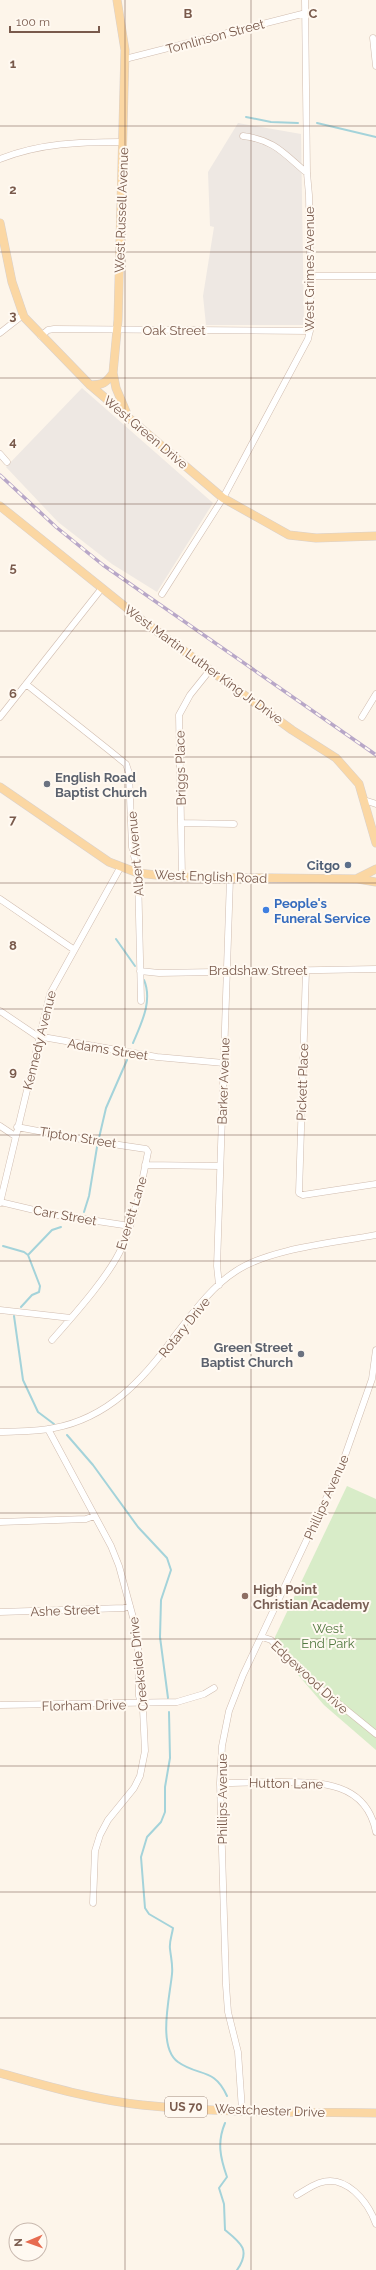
<svg xmlns="http://www.w3.org/2000/svg" width="376" height="2270" font-family="Raleway,sans-serif">
	<style>
		.industrial { fill: #eee8e3 }
		.green { fill: #d8ecc8 }
		.lines { fill: none; stroke-linecap: round; stroke-linejoin: round }
		.stream { stroke: #a4d3da; stroke-width: 2 }
		.minor-casing { stroke: #d0bcaf; stroke-width: 7 }
		.major-casing { stroke: #d9d1cd; stroke-width: 9 }
		.minor { stroke: #fff; stroke-width: 6 }
		.major { stroke: #fbd7a3; stroke-width: 8 }
		.rail-casing { stroke: #b8a7c8; stroke-width: 3.5 }
		.rail { stroke: #fff9f1; stroke-width: 2; stroke-dasharray: 6; stroke-linecap: butt }
		.grid { fill: none; stroke: #795a4c; stroke-width: 1; stroke-opacity: 0.55 }
		.worship-dot { fill: #6b7280; stroke: #fff9f1; stroke-width: 1.5 }
		.service-dot { fill: #5c6f8a; stroke: #fff9f1; stroke-width: 1.5 }
		.shop-dot { fill: #3f7fe0; stroke: #fff9f1; stroke-width: 1.5 }
		.education-dot { fill: #8d6e63; stroke: #fff9f1; stroke-width: 1.5 }
		.labels { text-anchor: middle; stroke-width: 4; stroke-linejoin: round; paint-order: stroke }
		.shield { fill: #fff9f1; stroke: #a18a7e; stroke-width: 1 }
		.shield-label { font-size: 12px; font-weight: bold; fill: #795a4c }
		.street-label { font-size: 13px; fill: #795a4c; stroke: #fff9f1 }
		.worship-label { font-size: 13px; font-weight: bold; fill: #5b616d; stroke: #fff9f1; text-anchor: start }
		.service-label { font-size: 13px; font-weight: bold; fill: #4e5e75; stroke: #fff9f1; text-anchor: end }
		.shop-label { font-size: 13px; font-weight: bold; fill: #366cbe; stroke: #fff9f1; text-anchor: start }
		.education-label { font-size: 13px; font-weight: bold; fill: #785e54; stroke: #fff9f1; text-anchor: start }
		.park-label { font-size: 13px; fill: #537941; stroke: #fff9f1 }
		.grid-label { font-size: 13px; text-anchor: middle; font-weight: bold; fill: #795a4c; stroke: #fff9f1; stroke-width: 4; stroke-linejoin: round; paint-order: stroke }
	</style>
	<rect width="100%" height="100%" fill="#fdf5ea"/>
	<path class="industrial" d="M 238,123 L 301,134 L 304,325 L 206,325 L 203,296 L 214,227 L 210,226 L 208,172 Z
		M 82,388 L 213,503 L 157,592 L 112,564 L 58,522 L 6,467 Z"/>
	<path class="green" d="M 347,1486 L 376,1499 L 376,1750 L 324,1705 L 275,1648 L 275,1637 Z"/>
	<g class="lines">
		<path class="stream" d="M 246,117 L 271,122 L 298,123
			M 317,123 L 376,137
			M 116,939 L 135,966
			M 133,1043 C 141,1024 153,1001 144,980
			M 99,1138 L 106,1108 L 127,1060
			M 84,1212 L 89,1196 L 97,1147
			M 3,1246 L 24,1252 L 28,1255 L 40,1286 L 39,1292 L 32,1295 L 21,1307
			M 28,1255 L 52,1230 L 61,1227
			M 14,1316 L 23,1380 L 38,1412 L 54,1424
			M 67,1435 L 93,1465 L 138,1527 L 167,1558 L 171,1570 L 161,1600 L 160,1637 L 168,1698
			M 169,1712 L 170,1758 L 165,1787 L 165,1812 L 161,1822 L 147,1837 L 141,1857 L 145,1908 L 149,1914 L 173,1928 C 172,1935 169,1942 170,1949 C 171,1958 173,1965 172,1974 C 170,1996 157,2047 178,2062 C 199,2077 214,2067 227,2096
			M 225,2123 C 217,2142 220,2157 227,2177 L 219,2188 L 224,2204 L 225,2230 C 241,2243 251,2250 237,2270"/>
		<defs>
			<path id="minor" d="M 373,38 L 376,66
				M 125,59 L 306,13
				M 243,136 C 275,140 284,154 307,173
				M 0,159 C 40,143 80,142 122,142
				M 309,276 L 376,276
				M 0,333 L 23,315
				M 41,336 L 48,330 L 54,329 L 310,331
				M 0,454 L 7,462
				M 162,594 L 223,498 L 308,339 L 311,325 L 309,195 L 307,173 L 305,0
				M 26,684 L 110,751 L 126,764 L 129,773 L 132,847 L 138,873 L 141,1001
				M 0,717 L 102,588
				M 362,717 L 376,694
				M 364,800 L 376,804
				M 181,823 L 234,824
				M 182,877 L 179,715 L 190,695 L 210,670
				M 0,899 L 73,949
				M 306,970 L 299,1193 L 303,1195 L 376,1184
				M 140,971 L 159,973 L 376,969
				M 0,1011 L 37,1036 L 157,1057 L 224,1063
				M 0,1126 L 15,1136
				M 17,1127 L 86,1140 L 146,1149 L 148,1152 C 142,1183 135,1218 122,1247 C 110,1275 73,1316 52,1340
				M 145,1165 L 220,1166
				M 0,1202 L 51,1214 L 130,1226
				M 0,1203 L 50,994 L 120,868
				M 219,1285 L 217,1266 L 230,878
				M 0,1310 L 71,1318
				M 48,1429 L 111,1546 L 119,1566 L 134,1621 L 138,1644 L 139,1696 L 143,1709 L 145,1751 L 140,1776 L 134,1788 L 108,1820 L 100,1835 L 95,1851 L 93,1903
				M 0,1432 C 18,1431 37,1432 54,1428 C 108,1418 144,1379 174,1337 C 192,1314 211,1287 236,1271 C 271,1248 334,1243 376,1235
				M 0,1522 L 86,1519 L 94,1516
				M 0,1612 L 124,1608 L 130,1606
				M 262,1637 L 271,1640 L 317,1686 L 376,1734
				M 0,1705 L 177,1702 L 204,1694 L 214,1688
				M 220,1783 C 239,1783 259,1782 278,1782 C 319,1782 366,1781 376,1832
				M 242,2110 L 238,2052 L 228,2012 L 226,1985 L 220,1783 L 222,1746 L 229,1711 L 243,1675 L 341,1467 L 372,1379 L 376,1350
				M 297,2195 C 304,2191 311,2186 319,2183 C 346,2173 368,2202 376,2224"/>
			<path id="major" d="M 117,0 L 125,50 L 118,320 L 113,373 L 116,388 L 127,414
				M 0,223 L 12,282 L 24,317 L 90,385 L 223,498 L 289,535 L 316,538 L 376,536
				M 90,385 C 103,385 106,383 113,373
				M 0,506 L 143,621 L 292,730 L 336,758 L 359,784 L 376,843
				M 0,787 L 109,862 L 138,873 L 174,877 L 358,879 L 376,882
				M 358,878 L 376,869
				M 0,2073 C 47,2086 94,2100 142,2105 C 220,2113 298,2112 376,2113"/>
		</defs>
		<use href="#minor" class="minor-casing"/>
		<use href="#major" class="major-casing"/>
		<use href="#minor" class="minor"/>
		<use href="#major" class="major"/>
		<defs>
			<path id="rail" d="M 0,475 L 56,527 L 103,565 L 376,755"/>
		</defs>
		<use href="#rail" class="rail-casing"/>
		<use href="#rail" class="rail"/>
	</g>
	<path class="grid" d="M 125,0 L 125,2270M 251,0 L 251,2270M 0,126 L 376,126M 0,252 L 376,252M 0,378 L 376,378M 0,504 L 376,504M 0,631 L 376,631M 0,757 L 376,757M 0,883 L 376,883M 0,1009 L 376,1009M 0,1135 L 376,1135M 0,1261 L 376,1261M 0,1387 L 376,1387M 0,1513 L 376,1513M 0,1639 L 376,1639M 0,1766 L 376,1766M 0,1892 L 376,1892M 0,2018 L 376,2018M 0,2144 L 376,2144"/>
	<g class="worship-dot">
		<circle cx="47" cy="784" r="4"/>
		<circle cx="301" cy="1354" r="4"/>
	</g>
	<circle class="service-dot" cx="348" cy="865" r="4"/>
	<circle class="shop-dot" cx="266" cy="910" r="4"/>
	<circle class="education-dot" cx="245" cy="1596" r="4"/>
	<g class="labels">
		<rect class="shield" x="165" y="2097" width="42" height="20" rx="3"/>
		<g class="shield-label">
			<text x="186" y="2111">US 70</text>
		</g>
		<g class="street-label">
			<text transform="translate(215 36) rotate(-15)" y="5">Tomlinson Street</text>
			<text transform="translate(121 210) rotate(-88)" y="5">West Russell Avenue</text>
			<text transform="translate(309 269) rotate(-90)" y="5">West Grimes Avenue</text>
			<text x="174" y="335">Oak Street</text>
			<text transform="translate(146 432) rotate(40)" y="5">West Green Drive</text>
			<text transform="translate(204 664) rotate(36)" y="5">West Martin Luther King Jr Drive</text>
			<text transform="translate(180 768) rotate(-91)" y="5">Briggs Place</text>
			<text transform="translate(135 854) rotate(-95)" y="5">Albert Avenue</text>
			<text transform="translate(211 876) rotate(2)" y="5">West English Road</text>
			<text x="258" y="975">Bradshaw Street</text>
			<text transform="translate(39 1040) rotate(-76)" y="5">Kennedy Avenue</text>
			<text transform="translate(108 1049) rotate(9)" y="5">Adams Street</text>
			<text transform="translate(223 1081) rotate(-88)" y="5">Barker Avenue</text>
			<text transform="translate(302 1082) rotate(-88)" y="5">Pickett Place</text>
			<text transform="translate(78 1137) rotate(9)" y="5">Tipton Street</text>
			<text transform="translate(131 1213) rotate(-73)" y="5">Everett Lane</text>
			<text transform="translate(65 1215) rotate(10)" y="5">Carr Street</text>
			<text transform="translate(184 1327) rotate(-51)" y="5">Rotary Drive</text>
			<text transform="translate(326 1497) rotate(-66)" y="5">Phillips Avenue</text>
			<text transform="translate(65 1610) rotate(-2)" y="5">Ashe Street</text>
			<text transform="translate(138 1664) rotate(-96)" y="5">Creekside Drive</text>
			<text transform="translate(310 1677) rotate(43)" y="5">Edgewood Drive</text>
			<text transform="translate(84 1705) rotate(-1)" y="5">Florham Drive</text>
			<text transform="translate(286 1783) rotate(1)" y="5">Hutton Lane</text>
			<text transform="translate(222 1799) rotate(-90)" y="5">Phillips Avenue</text>
			<text transform="translate(270 2110) rotate(2)" y="5">Westchester Drive</text>
		</g>
		<g class="worship-label">
			<text x="55" y="782">English Road<tspan x="55" dy="15">Baptist Church</tspan></text>
			<text x="293" y="1352" text-anchor="end">Green Street<tspan x="293" dy="15">Baptist Church</tspan></text>
		</g>
		<g class="service-label">
			<text x="340" y="870">Citgo</text>
		</g>
		<g class="shop-label">
			<text x="274" y="908">People's<tspan x="274" dy="15">Funeral Service</tspan></text>
		</g>
		<g class="education-label">
			<text x="253" y="1594">High Point<tspan x="253" dy="15">Christian Academy</tspan></text>
		</g>
		<g class="park-label">
			<text x="328" y="1633">West<tspan x="328" dy="15">End Park</tspan></text>
		</g>
	</g>
	<g class="grid-label">
		<text x="188" y="18">B</text>
		<text x="313" y="18">C</text>
		<text x="13" y="68">1</text>
		<text x="13" y="194">2</text>
		<text x="13" y="320">3</text>
		<text x="13" y="446">4</text>
		<text x="13" y="572">5</text>
		<text x="13" y="698">6</text>
		<text x="13" y="824">7</text>
		<text x="13" y="950">8</text>
		<text x="13" y="1076">9</text>
	</g>
	<g transform="translate(28 2242) rotate(268)"><circle r="19" fill="#fff9f1" stroke="#c9b9af"/>
	<path d="M0-3L7 15L0 10L-7 15Z" fill="#e76b4f"/>
	<text y="-6" font-size="11" font-weight="bold" text-anchor="middle" fill="#795a4c">N</text>
	</g>
	<path d="M10 26v6h89v-6" fill="none" stroke="#795a4c" stroke-width="2"/>
	<text x="16" y="26" font-size="12" fill="#795a4c" stroke="#fff9f1" stroke-width="3" paint-order="stroke">100 m</text>
</svg>
